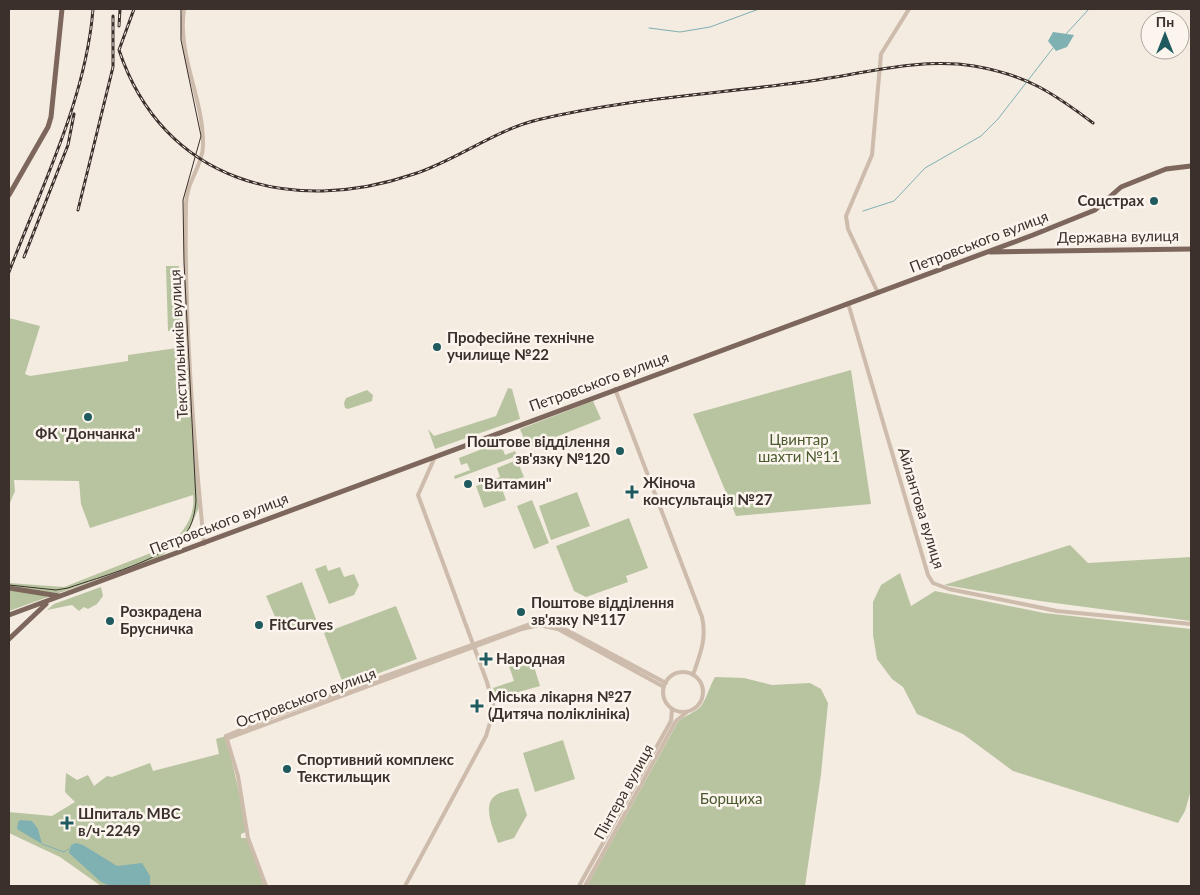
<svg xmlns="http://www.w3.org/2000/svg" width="1200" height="895" font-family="Lato,sans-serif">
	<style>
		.green { fill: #b8c4a0 }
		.water { fill: #7fb0b2 }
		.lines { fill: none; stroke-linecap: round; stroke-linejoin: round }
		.stream { stroke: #7fb0b2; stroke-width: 1 }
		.minor { stroke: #cdbbac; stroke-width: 4 }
		.major { stroke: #7d675c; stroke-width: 5 }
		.tram { stroke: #3b302b; stroke-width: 1 }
		.rail-casing { stroke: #3b302b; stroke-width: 3 }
		.rail { stroke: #fbf5ee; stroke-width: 1; stroke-dasharray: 4; stroke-linecap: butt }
		.poi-dot { fill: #1f5a5e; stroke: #fbf5ee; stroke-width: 2 }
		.labels { text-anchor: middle; stroke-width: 5; stroke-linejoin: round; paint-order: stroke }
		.poi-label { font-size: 15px; font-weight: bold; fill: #3b302b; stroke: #fbf5ee; text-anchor: start }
		.street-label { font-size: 15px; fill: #3b302b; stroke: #fbf5ee }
		.park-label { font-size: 15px; fill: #4a5a2e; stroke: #fbf5ee }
	</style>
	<rect width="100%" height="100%" fill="#f4ebe1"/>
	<path class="green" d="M 166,266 L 179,266 L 183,339 L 181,339 L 180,329 L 168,331 Z
		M 9,318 L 40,326 L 25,374 L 30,376 L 128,361 L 128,355 L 184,347 L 185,356 L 190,356 L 200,505 L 187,535 L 160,557 L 9,611 L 9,583 L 64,587 L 166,547 C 183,534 196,516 193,495 L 90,528 L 81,504 L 79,481 L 14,480 L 15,491 L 9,505 Z
		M 851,370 L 871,504 L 736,516 L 693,414 Z
		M 508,388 L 512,389 L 520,419 L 435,449 L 428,429 L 434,436 L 496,416 Z
		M 367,390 L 373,395 L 372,401 L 348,409 L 345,408 L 344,403 L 346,398 Z
		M 593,401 L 601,419 L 528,448 L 520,429 Z
		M 500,442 L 505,455 L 515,451 L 517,456 L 455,479 L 454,476 L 470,470 L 467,463 L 461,465 L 459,458 Z
		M 517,460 L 524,477 L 507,483 L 508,486 L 502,489 L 506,500 L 484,508 L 476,486 L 500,477 L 497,468 Z
		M 577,492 L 590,526 L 551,540 L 539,506 Z
		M 532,500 L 549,543 L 534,549 L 517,506 Z
		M 629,518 L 648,568 L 626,576 L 628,582 L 586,597 L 574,591 L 556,546 Z
		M 1070,545 L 1088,563 L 1191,557 L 1191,621 L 1040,601 L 944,585 Z
		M 326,565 L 328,571 L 340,567 L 344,577 L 354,574 L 359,585 L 354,595 L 329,604 L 315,569 Z
		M 900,573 L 911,606 L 935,591 L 1044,613 L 1191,629 L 1191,790 L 1185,811 L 1178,823 L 1013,771 L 963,734 L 917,714 L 903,687 L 892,679 L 877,659 L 873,635 L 873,602 L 881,585 Z
		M 302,582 L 317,622 L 295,631 L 276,619 L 266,596 Z
		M 101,587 L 103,596 L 97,604 L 88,609 L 84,607 L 79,611 L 72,605 L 47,610 L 54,604 Z
		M 396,606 L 417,659 L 344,686 L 324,633 Z
		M 522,654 L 525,661 L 532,660 L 540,686 L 497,698 L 493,688 L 514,681 L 507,660 Z
		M 715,677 L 744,678 L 772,685 L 810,683 L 821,689 L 828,703 L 821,774 L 805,886 L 587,886 L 678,722 C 685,715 695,713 701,706 C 707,698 710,685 715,677 Z
		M 226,736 L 248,831 L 241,834 L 241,838 L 248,838 L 266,886 L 101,886 L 60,857 L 9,833 L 9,812 L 52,816 L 75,802 L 65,792 L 66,773 L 77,780 L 88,775 L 94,786 L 107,776 L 112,777 L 150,763 L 153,771 L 219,754 L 216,739 Z
		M 563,740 L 575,779 L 535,792 L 523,753 Z
		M 518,788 L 527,815 L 514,838 L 498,843 C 494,830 481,805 496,795 C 502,791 512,790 518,788 Z"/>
	<path class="water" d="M 1053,32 L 1074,35 L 1067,47 L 1056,51 L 1048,41 Z
		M 20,820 L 32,821 L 38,829 L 42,844 L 17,829 L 18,822 Z
		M 76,843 L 83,845 L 117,866 L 142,863 L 150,876 L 150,886 L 110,886 L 101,882 L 69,853 L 71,845 Z"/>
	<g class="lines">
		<path class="stream" d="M 649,28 L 680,32 L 710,27 L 759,9
			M 1066,34 L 1089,9
			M 863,211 L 894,201 L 925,168 L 981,136 L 998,119 L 1053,48
			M 42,844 L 64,852 L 69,849"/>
		<path class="minor" d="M 184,9 C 177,55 203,97 203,143 C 204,164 186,182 186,204 C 184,317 193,431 204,544
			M 878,293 L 848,229 L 846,216 L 872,155 L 881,54 L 909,9
			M 848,303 L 928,575 L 933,583 L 949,589 L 1057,611 L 1191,624
			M 615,389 L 702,617 C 707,639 700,654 693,675
			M663 692a20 20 0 1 1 40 0a20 20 0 1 1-40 0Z
			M 226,736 L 274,716 L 536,622 L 551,623 L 561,627 L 666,683
			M 226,736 L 229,738 L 522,629 L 539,625 L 558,629 L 664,687
			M 226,736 L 238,776 L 248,838 L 266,886
			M 405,886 L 486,736 L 494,709 L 487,682 L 418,495 L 434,459
			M 579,886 L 671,721 L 672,709
			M 585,886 L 676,721 L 687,712"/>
		<path class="major" d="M 9,195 L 48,127 L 51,117 L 62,9
			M 990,252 L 1191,249
			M 9,588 L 59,596
			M 9,615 L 1033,235 L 1095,210 L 1121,187 L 1166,169 L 1191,166
			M 9,639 L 46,604"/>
		<path class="tram" d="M 9,585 L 56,590 L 68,588 C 99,577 166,560 186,533 C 193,524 195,512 196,501 L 184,262 L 183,200 L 201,136 L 181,40 L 181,9"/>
		<defs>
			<path id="rail" d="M 134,9 L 119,50 C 163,182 292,216 414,174 C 457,160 493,131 537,120 C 624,99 715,94 803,82 C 859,75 917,57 974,66 C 1026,75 1052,92 1093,123
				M 119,26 L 120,9
				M 78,210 L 113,67 L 113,16
				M 24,257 L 68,145 L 74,114
				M 9,272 C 41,188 86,99 93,9"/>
		</defs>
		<use href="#rail" class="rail-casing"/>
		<use href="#rail" class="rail"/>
	</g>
	<g class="poi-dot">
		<circle cx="1154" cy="201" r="5"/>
		<circle cx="437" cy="347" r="5"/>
		<circle cx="88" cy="417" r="5"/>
		<circle cx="620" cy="451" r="5"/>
		<circle cx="468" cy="484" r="5"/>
		<path d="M629.5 484.5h5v5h5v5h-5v5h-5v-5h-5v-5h5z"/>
		<circle cx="521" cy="612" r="5"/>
		<circle cx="110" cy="621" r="5"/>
		<circle cx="259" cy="625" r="5"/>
		<path d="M483.5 651.5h5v5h5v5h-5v5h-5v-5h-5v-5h5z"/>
		<path d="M474.5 698.5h5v5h5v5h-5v5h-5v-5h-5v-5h5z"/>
		<circle cx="287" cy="769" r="5"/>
		<path d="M64.5 815.5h5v5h5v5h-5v5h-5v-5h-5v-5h5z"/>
	</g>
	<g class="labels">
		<g class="poi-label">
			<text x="1144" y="206" text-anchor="end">Соцстрах</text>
			<text x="447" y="343">Професійне технічне<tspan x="447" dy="17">училище №22</tspan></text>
			<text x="88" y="439" text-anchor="middle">ФК "Дончанка"</text>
			<text x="610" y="447" text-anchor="end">Поштове відділення<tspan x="610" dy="17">зв'язку №120</tspan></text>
			<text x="643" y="488">Жіноча<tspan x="643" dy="17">консультація №27</tspan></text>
			<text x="478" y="489">"Витамин"</text>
			<text x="531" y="608">Поштове відділення<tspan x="531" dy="17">зв'язку №117</tspan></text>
			<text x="120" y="617">Розкрадена<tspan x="120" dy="17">Брусничка</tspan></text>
			<text x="269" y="630">FitCurves</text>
			<text x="496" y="664">Народная</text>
			<text x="488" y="702">Міська лікарня №27<tspan x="488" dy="17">(Дитяча поліклініка)</tspan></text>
			<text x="297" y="765">Спортивний комплекс<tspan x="297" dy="17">Текстильщик</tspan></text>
			<text x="78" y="819">Шпиталь МВС<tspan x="78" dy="17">в/ч-2249</tspan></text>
		</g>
		<g class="street-label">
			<text transform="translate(1118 237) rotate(-1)" y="5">Державна вулиця</text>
			<text transform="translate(979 242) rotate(-21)" y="5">Петровського вулиця</text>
			<text transform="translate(179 344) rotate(-93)" y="5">Текстильників вулиця</text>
			<text transform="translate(599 382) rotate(-20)" y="5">Петровського вулиця</text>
			<text transform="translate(921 508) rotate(73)" y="5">Айлантова вулиця</text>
			<text transform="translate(219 524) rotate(-21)" y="5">Петровського вулиця</text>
			<text transform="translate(306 698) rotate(-20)" y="5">Островського вулиця</text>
			<text transform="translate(624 792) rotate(-61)" y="5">Пінтера вулиця</text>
		</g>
		<g class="park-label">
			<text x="799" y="445">Цвинтар<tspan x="799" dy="17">шахти №11</tspan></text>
			<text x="731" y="804">Борщиха</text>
		</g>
	</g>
	<rect width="1200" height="895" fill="none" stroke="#3b302b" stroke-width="20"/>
	<g transform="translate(1165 35)"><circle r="24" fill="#fbf5ee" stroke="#aea6a0"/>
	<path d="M0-4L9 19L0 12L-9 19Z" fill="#1f5a5e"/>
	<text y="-8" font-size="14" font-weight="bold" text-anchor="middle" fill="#3b302b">Пн</text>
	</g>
</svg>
